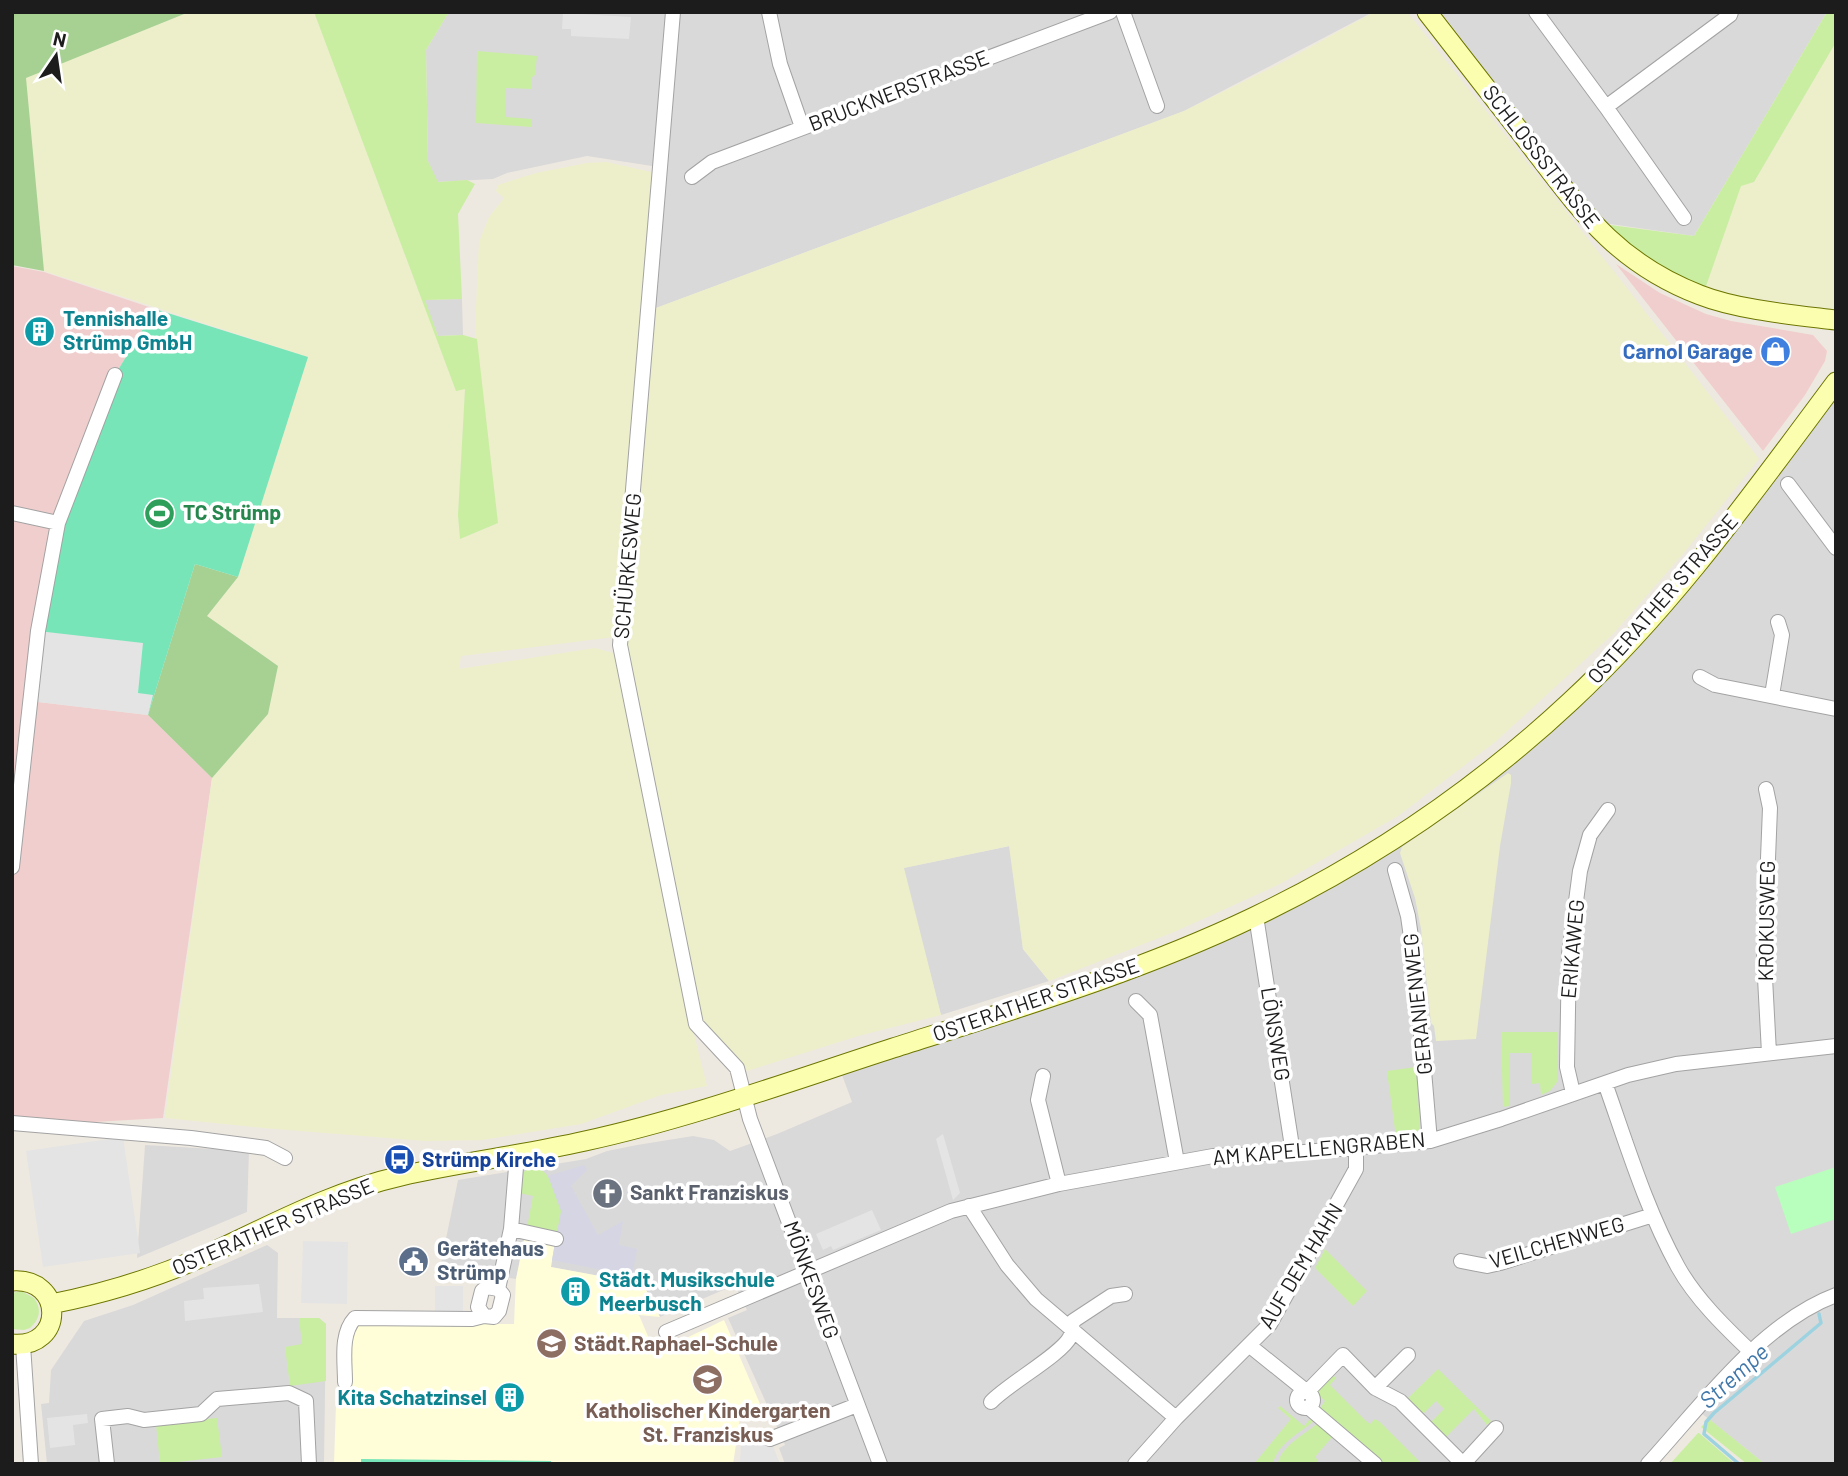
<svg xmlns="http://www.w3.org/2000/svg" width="1848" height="1476" font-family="Barlow,sans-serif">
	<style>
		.residential { fill: #dad9d9 }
		.commercial { fill: #f1cece }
		.education { fill: #fffed9 }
		.farmland { fill: #edefca }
		.grass { fill: #c9eea1 }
		.forest { fill: #a6d192 }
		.park { fill: #b8febc }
		.pitch { fill: #77e5b8 }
		.parking { fill: #e4e4e4 }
		.plaza { fill: #d5d5e4 }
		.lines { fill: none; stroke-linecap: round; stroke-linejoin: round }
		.stream { stroke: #9dd3e0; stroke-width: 3.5 }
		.street-casing { stroke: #a3a3a3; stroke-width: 16 }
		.secondary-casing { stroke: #6c7600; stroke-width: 21 }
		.street { stroke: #fff; stroke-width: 14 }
		.secondary { stroke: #fcfeaf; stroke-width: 19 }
		.labels { text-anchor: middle; stroke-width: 7; stroke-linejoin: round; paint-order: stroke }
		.street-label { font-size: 21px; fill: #1c1c1c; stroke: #fff }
		.culture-label { font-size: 21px; font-weight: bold; fill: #0d838f; stroke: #fff; text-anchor: start }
		.shop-label { font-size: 21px; font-weight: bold; fill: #366cbe; stroke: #fff; text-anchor: end }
		.leisure-label { font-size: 21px; font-weight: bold; fill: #27864d; stroke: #fff; text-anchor: start }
		.transit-label { font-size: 21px; font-weight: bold; fill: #164399; stroke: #fff; text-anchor: start }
		.worship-label { font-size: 21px; font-weight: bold; fill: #5b616d; stroke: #fff; text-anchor: start }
		.service-label { font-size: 21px; font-weight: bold; fill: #4e5e75; stroke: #fff; text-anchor: start }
		.education-label { font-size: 21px; font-weight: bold; fill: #785e54; stroke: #fff; text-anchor: start }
		.water-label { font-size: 23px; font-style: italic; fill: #4078aa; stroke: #fff }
	</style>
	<rect width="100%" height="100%" fill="#eee9e0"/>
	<path class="residential" d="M 449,12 L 1373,12 L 1184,111 L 656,308 L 665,168 L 587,156 L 507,173 L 493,179 L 437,182 L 428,161 L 426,50 Z
		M 1441,12 L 1827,12 L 1694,236 L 1603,223 Z
		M 462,299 L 463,335 L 438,336 L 424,300 Z
		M 1836,399 L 1836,1464 L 1765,1464 L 1696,1409 L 1643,1464 L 785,1464 L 779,1448 L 785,1445 L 728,1318 L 747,1310 L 735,1285 L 660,1317 L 643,1284 L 550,1267 L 552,1260 L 525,1236 L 516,1279 L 440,1268 L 458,1180 L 586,1159 L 607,1151 L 637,1145 L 693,1136 L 714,1140 L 730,1151 L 777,1134 L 852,1102 L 842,1075 L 1156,969 L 1262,922 L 1307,898 L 1634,650 L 1702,574 Z
		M 1010,846 L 1023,949 L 1049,981 L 941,1015 L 903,868 Z
		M 145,1145 L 249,1151 L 247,1212 L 137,1258 Z
		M 267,1245 L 278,1253 L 277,1318 L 319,1318 L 326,1324 L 324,1464 L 47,1464 L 41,1404 L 49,1403 L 51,1370 L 84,1321 L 133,1305 Z"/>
	<path class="commercial" d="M 1616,264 L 1660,293 L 1706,314 L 1731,321 L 1813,335 L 1827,351 L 1825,361 L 1805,395 L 1763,451 Z
		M 12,266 L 44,272 L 155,309 L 115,375 L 30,701 L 148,715 L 212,778 L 163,1118 L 42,1125 L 12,1123 Z"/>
	<path class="education" d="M 525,1235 L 555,1242 L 551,1267 L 643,1284 L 660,1317 L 639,1315 L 655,1353 L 724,1320 L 760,1404 L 741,1412 L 733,1464 L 334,1464 L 336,1405 L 349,1369 L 349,1333 L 358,1324 L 514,1324 L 516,1279 Z"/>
	<path class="farmland" d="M 189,12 L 314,12 L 456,391 L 465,388 L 458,515 L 460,539 L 498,523 L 475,331 L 479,242 L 489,217 L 504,198 L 496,191 L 498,185 L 536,173 L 587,163 L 606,162 L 656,173 L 614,637 L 461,656 L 459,669 L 595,648 L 617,654 L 692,1026 L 707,1086 L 661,1095 L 581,1124 L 482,1140 L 425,1141 L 263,1128 L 165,1118 L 212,778 L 268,714 L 278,666 L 207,616 L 238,577 L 308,357 L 44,271 L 25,77 Z
		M 1374,12 L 1407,12 L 1623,283 L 1759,459 L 1683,554 L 1613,634 L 1495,742 L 1398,816 L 1278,885 L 1174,932 L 1049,981 L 1023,949 L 1009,846 L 904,868 L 941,1015 L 858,1036 L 747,1071 L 735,1054 L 703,1022 L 627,644 L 656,308 L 1184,111 L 1287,60 Z
		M 1836,42 L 1836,310 L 1731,295 L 1705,289 L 1741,185 L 1754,182 Z
		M 1508,773 L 1511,775 L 1511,783 L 1500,846 L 1476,1039 L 1436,1041 L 1434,1026 L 1431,1023 L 1421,929 L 1415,898 L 1400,853 L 1402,847 Z"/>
	<path class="grass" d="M 314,12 L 449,12 L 426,50 L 428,161 L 438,182 L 467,180 L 475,184 L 458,214 L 462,299 L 425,300 L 438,336 L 463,335 L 477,339 L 498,523 L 460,539 L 458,515 L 465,389 L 456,391 Z
		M 1827,12 L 1836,12 L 1836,42 L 1754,182 L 1741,186 L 1705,289 L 1663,270 L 1603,224 L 1694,236 Z
		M 477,51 L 537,56 L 535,75 L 531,78 L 532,89 L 506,88 L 505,117 L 532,119 L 531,127 L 476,123 Z
		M 1501,1032 L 1558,1032 L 1557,1082 L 1550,1091 L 1541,1095 L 1540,1083 L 1532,1084 L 1532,1053 L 1509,1053 L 1509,1106 L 1503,1107 Z
		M 1416,1067 L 1420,1128 L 1416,1133 L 1396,1137 L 1387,1071 Z
		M 536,1164 L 548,1176 L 562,1211 L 556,1236 L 527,1228 L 533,1196 L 519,1193 C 519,1177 521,1171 536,1164 Z
		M 1325,1249 L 1367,1291 L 1353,1306 L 1315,1268 Z
		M 21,1291 L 34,1298 C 42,1309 40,1319 30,1328 L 24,1330 L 12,1329 L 12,1293 Z
		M 299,1318 L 319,1318 L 326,1324 L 326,1381 L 290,1386 L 285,1347 L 302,1344 Z
		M 1438,1369 L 1491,1421 L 1487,1425 L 1474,1409 L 1445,1438 L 1430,1423 L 1444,1409 L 1436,1401 L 1422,1415 L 1406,1400 Z
		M 1333,1375 L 1336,1378 L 1330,1385 L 1365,1420 L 1370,1424 L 1375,1419 L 1380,1422 L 1422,1464 L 1385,1464 L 1320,1408 L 1325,1401 L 1316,1393 Z
		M 1280,1406 L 1304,1426 L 1311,1418 L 1314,1421 C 1300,1433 1277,1444 1273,1464 L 1254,1464 L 1291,1419 L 1278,1408 Z
		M 217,1418 L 222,1457 L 160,1464 L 156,1424 Z
		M 1709,1419 L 1765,1464 L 1747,1464 L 1701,1427 Z
		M 1318,1423 L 1333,1436 L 1315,1457 L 1318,1460 L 1316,1464 L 1278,1464 C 1280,1447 1305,1434 1318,1423 Z
		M 1698,1433 L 1699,1433 L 1735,1464 L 1670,1464 Z"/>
	<path class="forest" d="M 12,12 L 189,12 L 26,78 L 44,271 L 12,265 Z
		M 195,564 L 238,577 L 207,616 L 278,666 L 268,714 L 212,778 L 148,715 Z"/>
	<path class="park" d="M 1836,1167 L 1836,1219 L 1791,1234 L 1775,1187 Z"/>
	<path class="pitch" d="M 155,309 L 308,357 L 238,577 L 195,564 L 148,715 L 38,631 L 58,523 L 115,375 Z
		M 361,1459 L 551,1461 L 551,1464 L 361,1464 Z"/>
	<path class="parking" d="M 563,13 L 631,17 L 629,39 L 571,36 L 571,29 L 562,29 Z
		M 38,631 L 143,643 L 138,693 L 153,695 L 148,715 L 30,701 Z
		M 943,1134 L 960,1193 L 953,1200 L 936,1139 Z
		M 123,1137 L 140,1253 L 43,1267 L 26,1151 Z
		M 872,1210 L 881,1230 L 833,1250 L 831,1246 L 823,1250 L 816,1234 Z
		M 303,1241 L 348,1242 L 347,1304 L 301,1303 Z
		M 259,1284 L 263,1312 L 185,1321 L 184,1301 L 204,1299 L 203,1288 Z
		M 435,1286 L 463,1286 L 463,1311 L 435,1311 Z
		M 87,1414 L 88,1423 L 73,1425 L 75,1445 L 50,1448 L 47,1418 Z
		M 768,1433 L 780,1464 L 740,1464 L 741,1443 Z"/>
	<path class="plaza" d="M 584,1165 L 587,1170 L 571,1186 L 598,1235 L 623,1221 L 619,1245 L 637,1249 L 632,1276 L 552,1260 L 561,1211 L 548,1176 Z"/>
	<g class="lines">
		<path class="stream" d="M 1739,1464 L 1704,1434 L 1706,1422 L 1714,1413 L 1821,1323 L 1819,1314"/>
		<defs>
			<path id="street" d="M 673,12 L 620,645 L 696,1024 L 737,1068 L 750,1119 L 880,1464
				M 769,12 L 780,64 L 802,127
				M 1123,12 L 1157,106
				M 1536,12 L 1606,107 L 1684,218
				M 1606,107 L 1730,15 L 1731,12
				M 692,177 L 712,162 L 1110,12
				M 1788,484 L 1836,548
				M 12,513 L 58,523
				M 1700,677 L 1715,685 L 1836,709
				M 1772,695 L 1782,635 L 1778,622
				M 1766,789 L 1770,808 L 1764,959 L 1769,1053
				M 12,867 L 38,631 L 58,523 L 115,375
				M 1395,870 L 1408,916 L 1415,965 L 1430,1141
				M 1256,916 L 1293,1153
				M 1136,1001 L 1150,1015 L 1177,1162
				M 1043,1076 L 1038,1100 L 1059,1184
				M 1605,1083 C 1627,1145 1646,1209 1678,1267 C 1696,1299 1724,1326 1751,1352
				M 1573,1093 L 1567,1067 L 1569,954 L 1580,871 L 1590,835 L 1608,810
				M 12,1123 L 191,1138 L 266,1148 L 285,1158
				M 969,1206 L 1007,1265 L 1036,1299 L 1176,1418
				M 511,1229 L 556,1239
				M 1461,1261 L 1487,1266 L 1500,1263 L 1653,1215
				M 484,1316 L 478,1307 L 482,1291 L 487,1287 L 498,1289
				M 666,1332 L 951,1211 L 1059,1184 L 1213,1156 L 1293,1153 L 1430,1141 L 1501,1119 L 1628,1075 L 1676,1064 L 1836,1046
				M 23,1345 L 31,1464
				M 1250,1346 L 1306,1391
				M 345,1382 C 345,1361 340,1334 355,1318 L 472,1319 L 484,1316 L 494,1317 L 499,1311 L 503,1295 L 498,1289 L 511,1229 L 517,1155
				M 1375,1388 L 1408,1355
				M1297 1400a8 8 0 1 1 16 0a8 8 0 1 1-16 0Z
				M 1307,1392 L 1343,1355 L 1375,1388 L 1400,1401 L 1463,1464
				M 991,1402 C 1008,1384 1062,1354 1070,1337 C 1072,1332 1072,1325 1073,1321 L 1111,1296 L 1125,1294
				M 1308,1407 L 1375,1464
				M 770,1439 L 857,1405
				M 1464,1463 L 1496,1428
				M 107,1464 L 102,1419 L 128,1416 L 144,1420 L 201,1414 L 217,1399 L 289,1393 L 306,1401 L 309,1464
				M 1135,1464 L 1176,1418 L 1270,1324 L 1356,1169 L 1356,1148
				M 1648,1464 C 1701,1406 1761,1323 1836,1295"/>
			<path id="secondary" d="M 1427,12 C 1460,54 1492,96 1525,138 C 1579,208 1614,262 1700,295 C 1738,310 1795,315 1836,320
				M 12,1281 C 65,1277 65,1349 12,1344
				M 51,1304 C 102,1294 152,1279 200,1258 C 266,1228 330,1192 401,1176 C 462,1162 524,1155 585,1141 C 690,1118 791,1081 893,1048 C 1015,1009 1139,972 1254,917 C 1369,862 1478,788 1571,701 C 1673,606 1753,493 1836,382"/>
		</defs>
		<use href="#street" class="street-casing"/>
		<use href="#secondary" class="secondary-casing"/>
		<use href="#street" class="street"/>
		<use href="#secondary" class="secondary"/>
	</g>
	<defs>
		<symbol id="building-disc" viewBox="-11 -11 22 22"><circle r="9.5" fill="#0f9aa8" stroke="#fff"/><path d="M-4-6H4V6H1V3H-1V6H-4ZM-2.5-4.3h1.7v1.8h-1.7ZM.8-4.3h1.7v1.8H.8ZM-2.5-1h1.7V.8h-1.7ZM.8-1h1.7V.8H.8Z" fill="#fff"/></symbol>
		<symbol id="shop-disc" viewBox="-11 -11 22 22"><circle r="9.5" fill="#3f7fe0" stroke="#fff"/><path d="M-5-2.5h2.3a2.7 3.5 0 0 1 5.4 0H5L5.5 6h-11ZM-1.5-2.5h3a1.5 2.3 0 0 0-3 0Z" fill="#fff"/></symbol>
		<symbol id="stadium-disc" viewBox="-11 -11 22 22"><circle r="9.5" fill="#2e9e5b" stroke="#fff"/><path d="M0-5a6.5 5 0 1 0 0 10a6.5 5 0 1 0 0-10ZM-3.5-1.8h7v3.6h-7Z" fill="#fff"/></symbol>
		<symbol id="bus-disc" viewBox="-11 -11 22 22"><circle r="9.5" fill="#1a4fb4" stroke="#fff"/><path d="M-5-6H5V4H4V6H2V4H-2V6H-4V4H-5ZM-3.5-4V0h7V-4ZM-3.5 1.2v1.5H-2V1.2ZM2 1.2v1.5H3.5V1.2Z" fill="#fff"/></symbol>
		<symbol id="church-disc" viewBox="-11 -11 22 22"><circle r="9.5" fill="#6b7280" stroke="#fff"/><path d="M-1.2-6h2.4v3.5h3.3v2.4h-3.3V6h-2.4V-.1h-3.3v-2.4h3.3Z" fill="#fff"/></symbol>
		<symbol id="civic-disc" viewBox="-11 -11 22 22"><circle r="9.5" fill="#5c6f8a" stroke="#fff"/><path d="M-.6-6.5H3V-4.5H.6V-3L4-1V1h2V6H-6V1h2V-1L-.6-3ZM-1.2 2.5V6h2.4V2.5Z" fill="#fff"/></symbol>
		<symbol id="school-disc" viewBox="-11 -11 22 22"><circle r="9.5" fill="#8d6e63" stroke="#fff"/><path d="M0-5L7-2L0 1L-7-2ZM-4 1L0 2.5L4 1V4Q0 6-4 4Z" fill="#fff"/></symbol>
	</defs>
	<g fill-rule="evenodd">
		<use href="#building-disc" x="22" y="314" width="35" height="35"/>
		<use href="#shop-disc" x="1758" y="334" width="35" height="35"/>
		<use href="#stadium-disc" x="142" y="496" width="35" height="35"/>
		<use href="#bus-disc" x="382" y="1142" width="35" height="35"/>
		<use href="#church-disc" x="590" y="1176" width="35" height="35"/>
		<use href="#civic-disc" x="396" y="1244" width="35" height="35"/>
		<use href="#building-disc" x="558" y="1274" width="35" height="35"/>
		<use href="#school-disc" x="534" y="1326" width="35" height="35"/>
		<use href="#school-disc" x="690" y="1362" width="35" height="35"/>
		<use href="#building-disc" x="492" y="1380" width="35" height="35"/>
	</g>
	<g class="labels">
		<g class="street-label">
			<text transform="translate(899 91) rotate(-21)" y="7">BRUCKNERSTRASSE</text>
			<text transform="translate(1541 157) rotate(52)" y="7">SCHLOSSSTRASSE</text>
			<text transform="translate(628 566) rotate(-85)" y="7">SCHÜRKESWEG</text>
			<text transform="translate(1663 599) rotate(-49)" y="7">OSTERATHER STRASSE</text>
			<text transform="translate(1767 921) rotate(-89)" y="7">KROKUSWEG</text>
			<text transform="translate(1573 949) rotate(-85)" y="7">ERIKAWEG</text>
			<text transform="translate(1036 1000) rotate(-19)" y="7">OSTERATHER STRASSE</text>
			<text transform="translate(1418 1004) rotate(-96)" y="7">GERANIENWEG</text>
			<text transform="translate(1275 1034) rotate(81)" y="7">LÖNSWEG</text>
			<text transform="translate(1319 1149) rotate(-5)" y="7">AM KAPELLENGRABEN</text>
			<text transform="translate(273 1227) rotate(-23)" y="7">OSTERATHER STRASSE</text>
			<text transform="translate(1557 1243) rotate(-16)" y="7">VEILCHENWEG</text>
			<text transform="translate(1301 1266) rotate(-59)" y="7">AUF DEM HAHN</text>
			<text transform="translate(811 1280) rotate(70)" y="7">MÖNKESWEG</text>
		</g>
		<g class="culture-label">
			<text x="63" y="326">Tennishalle<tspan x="63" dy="24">Strümp GmbH</tspan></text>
			<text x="599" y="1287">Städt. Musikschule<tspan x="599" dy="24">Meerbusch</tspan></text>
			<text x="487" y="1405" text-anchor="end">Kita Schatzinsel</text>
		</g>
		<g class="shop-label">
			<text x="1753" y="359">Carnol Garage</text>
		</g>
		<g class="leisure-label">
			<text x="183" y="520">TC Strümp</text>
		</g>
		<g class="transit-label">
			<text x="422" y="1167">Strümp Kirche</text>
		</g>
		<g class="worship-label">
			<text x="630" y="1200">Sankt Franziskus</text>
		</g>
		<g class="service-label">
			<text x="437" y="1256">Gerätehaus<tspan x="437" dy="24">Strümp</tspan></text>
		</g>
		<g class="education-label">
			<text x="574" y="1351">Städt.Raphael-Schule</text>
			<text x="708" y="1418" text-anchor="middle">Katholischer Kindergarten<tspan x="708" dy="24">St. Franziskus</tspan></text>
		</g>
		<g class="water-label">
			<text transform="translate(1734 1376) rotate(-42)" y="8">Strempe</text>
		</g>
	</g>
	<rect width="1848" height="1476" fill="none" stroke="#1c1c1c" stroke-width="28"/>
	<g transform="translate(56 56) rotate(13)" stroke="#ffffff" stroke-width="5" paint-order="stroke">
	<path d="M0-5L12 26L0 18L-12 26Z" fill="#1c1c1c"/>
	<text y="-10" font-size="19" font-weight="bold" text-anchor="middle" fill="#1c1c1c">N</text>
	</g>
</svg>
